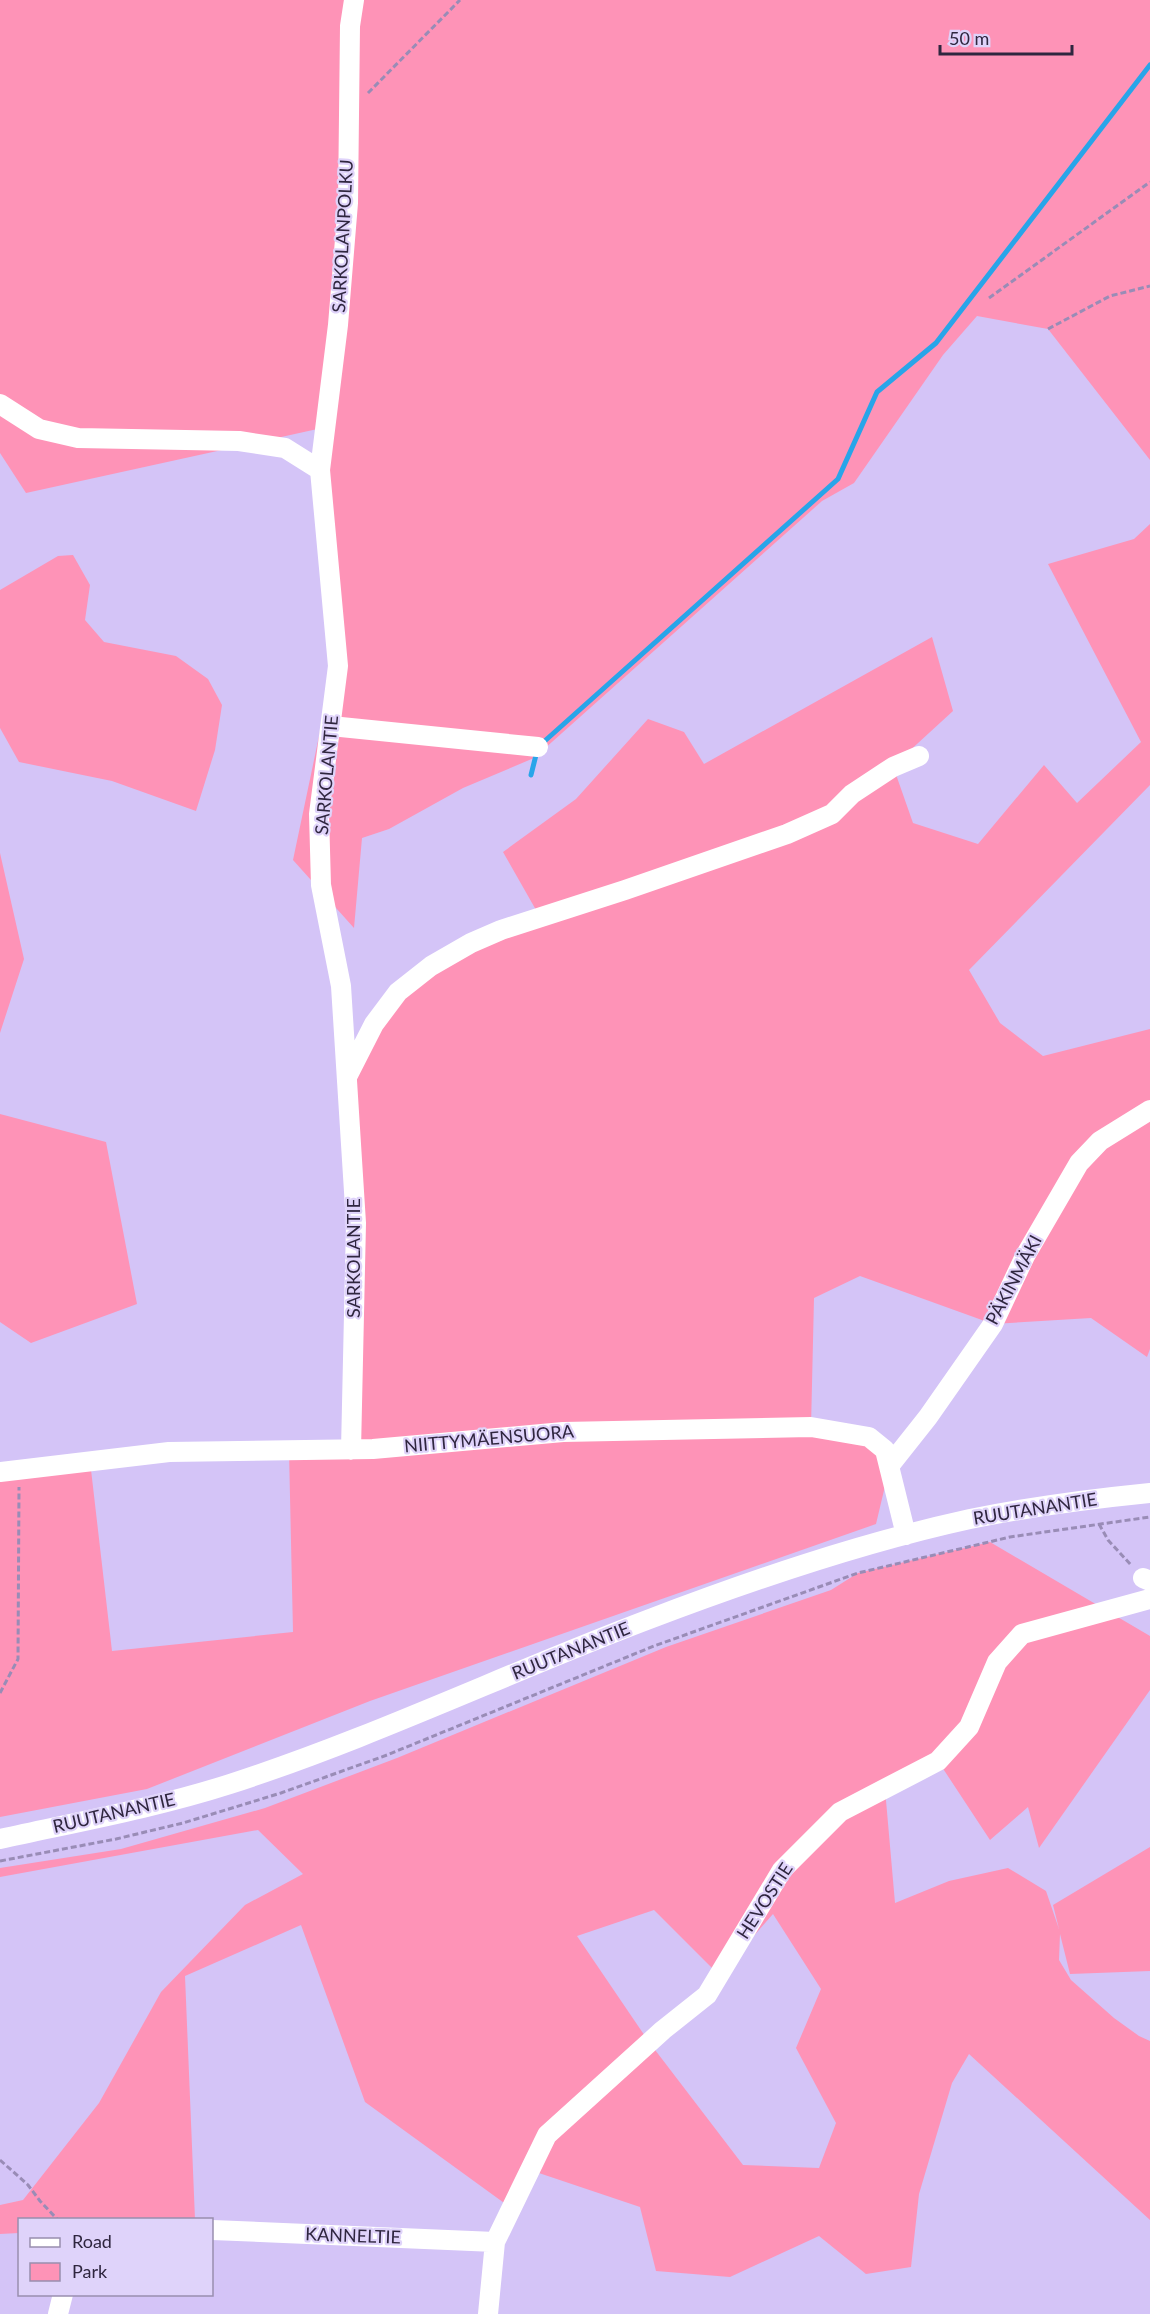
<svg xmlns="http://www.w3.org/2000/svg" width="1150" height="2314" font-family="Lato,sans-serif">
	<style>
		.green { fill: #fe93b7; fill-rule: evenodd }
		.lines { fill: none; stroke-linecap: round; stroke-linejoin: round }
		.stream { stroke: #28a5e9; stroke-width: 5 }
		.path { stroke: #998cb6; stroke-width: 3; stroke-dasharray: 6 3; stroke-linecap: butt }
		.minor { stroke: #fff; stroke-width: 20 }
		.labels { text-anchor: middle; stroke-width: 4.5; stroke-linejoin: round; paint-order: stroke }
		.street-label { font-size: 18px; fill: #2f263f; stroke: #dfd3fa }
	</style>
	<rect width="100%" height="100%" fill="#d4c4f7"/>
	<path class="green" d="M 0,0 L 1150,0 L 1150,460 L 1048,329 L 977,316 L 943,355 L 854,483 L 822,501 L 534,758 L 463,788 L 389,829 L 362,838 L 354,928 L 293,860 L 330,684 L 322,428 L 26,493 L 0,453 Z
		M 1150,524 L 1150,785 L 969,970 L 1000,1023 L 1043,1056 L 1150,1029 L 1150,1349 L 1147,1357 L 1091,1318 L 993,1324 L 860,1276 L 814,1298 L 811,1427 L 869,1437 L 890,1465 L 876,1524 L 370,1701 L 147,1789 L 0,1817 L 0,1472 L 90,1461 L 112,1651 L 293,1632 L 289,1451 L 350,1450 L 347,1077 L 398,992 L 540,917 L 503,852 L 576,799 L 648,719 L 684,732 L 704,764 L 932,637 L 953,711 L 893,766 L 913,823 L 978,844 L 1044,765 L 1077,803 L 1141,742 L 1048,564 L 1134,539 Z
		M 73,555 L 90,585 L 85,620 L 104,642 L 176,656 L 208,679 L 222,705 L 215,750 L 196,811 L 112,781 L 19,762 L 0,728 L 0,590 L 58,556 Z
		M 0,853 L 24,959 L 0,1033 Z
		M 0,1114 L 106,1142 L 137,1304 L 31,1343 L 0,1322 Z
		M 990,1542 L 1150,1636 L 1150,1690 L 1039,1848 L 1028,1807 L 990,1840 L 938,1761 L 885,1789 L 895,1903 L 949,1881 L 1008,1868 L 1046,1891 L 1059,1929 L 1053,1905 L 1150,1847 L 1150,1971 L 1070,1974 L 1060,1934 L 1059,1960 L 1071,1980 L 1114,2018 L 1139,2036 L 1150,2041 L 1150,2220 L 969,2054 L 952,2083 L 919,2194 L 911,2267 L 866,2274 L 819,2236 L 730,2277 L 656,2271 L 640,2207 L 530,2170 L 511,2208 L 365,2102 L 301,1925 L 185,1976 L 195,2219 L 20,2220 L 19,2233 L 0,2234 L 0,2205 L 23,2200 L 99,2103 L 161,1992 L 245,1905 L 303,1874 L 258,1830 L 0,1877 L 0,1868 L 121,1849 L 265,1808 L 397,1758 L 666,1647 L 831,1590 L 858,1573 ZM 654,1910 L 719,1975 L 773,1914 L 821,1989 L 796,2048 L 836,2123 L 819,2168 L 743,2165 L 649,2042 L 577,1936 Z"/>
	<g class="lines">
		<path class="stream" d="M 531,775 L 538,747 L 838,479 L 877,392 L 936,343 L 1150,65"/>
		<path class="path" d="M 368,93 L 460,0
			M 989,298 L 1150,182
			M 1048,329 L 1110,296 L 1150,286
			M 1099,1524 L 1108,1540 L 1131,1565
			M 0,1693 L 18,1659 L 19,1487
			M 0,1861 L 116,1839 L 183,1823 L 281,1793 L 387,1755 L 654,1646 L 858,1573 L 1010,1537 L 1150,1517
			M 0,2160 L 28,2185 L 40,2201 L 58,2220"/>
		<path class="minor" d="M 0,404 L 39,429 L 78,438 L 239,441 L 285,448 L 320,470 L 338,666 L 319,814 L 321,885 L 341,986 L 356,1223 L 351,1450
			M 320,470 L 338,325 L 348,203 L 350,26 L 354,0
			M 331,726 L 538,747
			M 347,1077 L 374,1024 L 398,992 L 431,966 L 471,943 L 501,930 L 625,890 L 787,834 L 832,814 L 852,794 L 893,767 L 919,756
			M 890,1465 L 928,1417 L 993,1324 L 1025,1256 L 1079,1163 L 1100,1141 L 1150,1110
			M 0,1472 L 169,1452 L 373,1449 L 563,1432 L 811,1427 L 869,1437 L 885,1450 L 906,1535
			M 1143,1578 L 1150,1581
			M 0,1839 C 77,1822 155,1808 230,1784 C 372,1738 507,1673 647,1620 C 752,1580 860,1543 970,1519 C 1029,1507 1090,1499 1150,1493
			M 212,2230 L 495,2242
			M 58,2314 L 63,2294
			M 488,2314 L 495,2242 L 547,2135 L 663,2030 L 707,1995 L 782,1870 L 840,1812 L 938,1761 L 969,1727 L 997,1662 L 1022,1634 L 1150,1599"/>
	</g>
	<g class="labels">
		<g class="street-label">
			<text transform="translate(343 236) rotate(-87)" y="6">SARKOLANPOLKU</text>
			<text transform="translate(327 775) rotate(-85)" y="6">SARKOLANTIE</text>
			<text transform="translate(354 1258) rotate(-90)" y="6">SARKOLANTIE</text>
			<text transform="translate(1014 1280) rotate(-62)" y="6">PÄKINMÄKI</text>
			<text transform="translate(489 1439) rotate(-5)" y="6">NIITTYMÄENSUORA</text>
			<text transform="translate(1035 1509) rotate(-9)" y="6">RUUTANANTIE</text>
			<text transform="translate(571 1651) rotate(-22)" y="6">RUUTANANTIE</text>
			<text transform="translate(114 1813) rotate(-13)" y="6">RUUTANANTIE</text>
			<text transform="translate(765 1901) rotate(-57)" y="6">HEVOSTIE</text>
			<text transform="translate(353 2236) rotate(2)" y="6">KANNELTIE</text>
		</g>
	</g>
	<rect x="18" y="2218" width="195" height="78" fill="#dfd3fa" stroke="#998eaf" stroke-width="1.5"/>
	<rect x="30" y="2238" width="30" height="9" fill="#ffffff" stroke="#998eaf" stroke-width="1.5"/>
	<text x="72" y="2248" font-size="18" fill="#2f263f">Road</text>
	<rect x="30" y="2263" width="30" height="18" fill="#fe93b7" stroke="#998eaf" stroke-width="1.5"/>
	<text x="72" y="2278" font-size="18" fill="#2f263f">Park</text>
	<path d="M940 45v9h132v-9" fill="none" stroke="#2f263f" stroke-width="3"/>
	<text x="949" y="45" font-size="18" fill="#2f263f" stroke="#dfd3fa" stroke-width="4.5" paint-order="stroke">50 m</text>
</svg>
